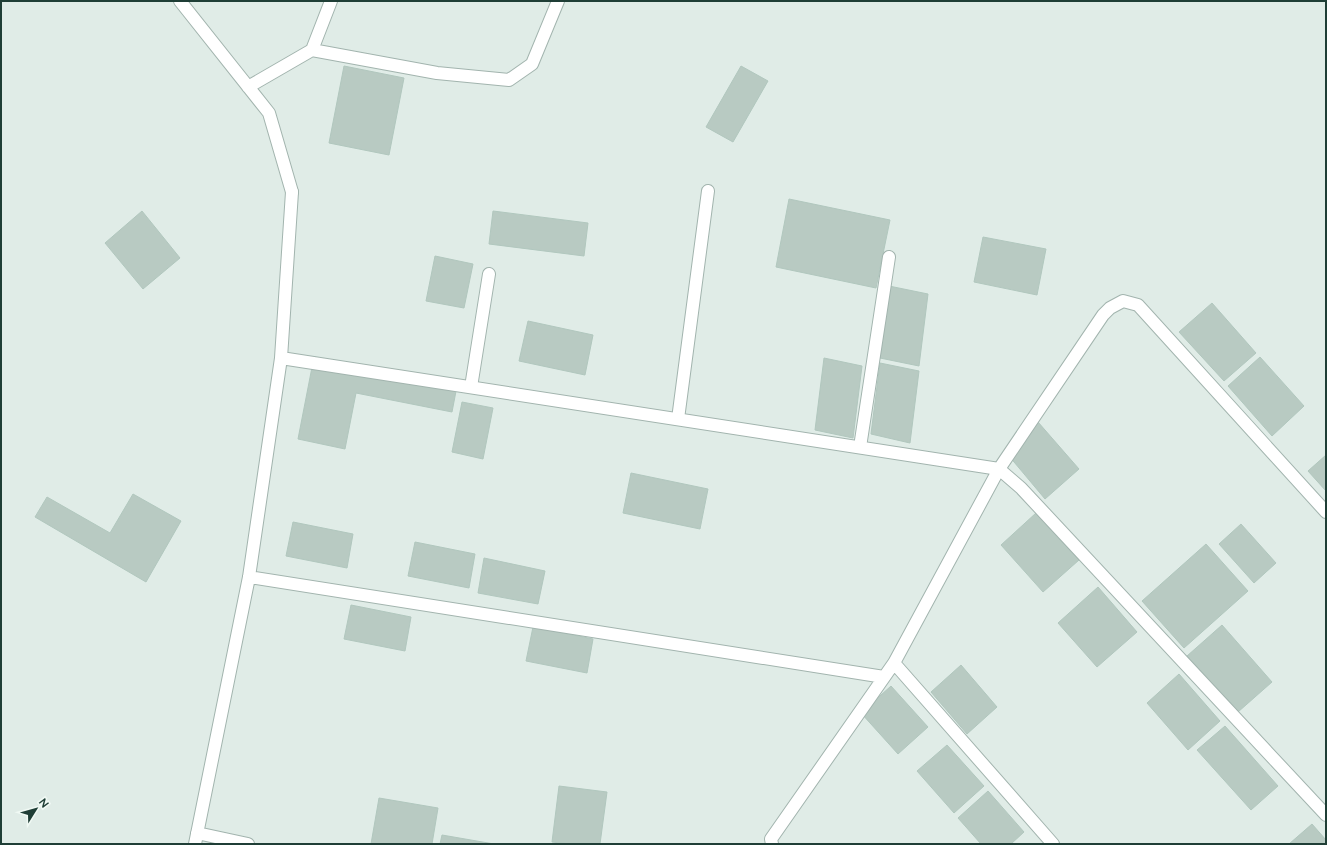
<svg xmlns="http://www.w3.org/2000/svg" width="1327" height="845" font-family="Raleway,sans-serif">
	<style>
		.building { fill: #b8cac2; stroke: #b1c7be }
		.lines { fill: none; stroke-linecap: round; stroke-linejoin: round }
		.service-casing { stroke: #a2b4ae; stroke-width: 14 }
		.minor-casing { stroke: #a2b4ae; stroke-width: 14 }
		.service { stroke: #fff; stroke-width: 12 }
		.minor { stroke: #fff; stroke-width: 12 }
	</style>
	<rect width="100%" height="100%" fill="#e0ece7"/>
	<path class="building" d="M 344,66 L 404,78 L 389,155 L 329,143 Z
		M 741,66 L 768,81 L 733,142 L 706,127 Z
		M 789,199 L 890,220 L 876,288 L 776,267 Z
		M 142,211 L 180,258 L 143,289 L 105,243 Z
		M 493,211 L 588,223 L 584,256 L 489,244 Z
		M 983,237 L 1046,249 L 1037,295 L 974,282 Z
		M 435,256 L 473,264 L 464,308 L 426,301 Z
		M 889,286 L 928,294 L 919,366 L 880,358 Z
		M 1212,303 L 1256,353 L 1224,381 L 1179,332 Z
		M 528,321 L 593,335 L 585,375 L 519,361 Z
		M 314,357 L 457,386 L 452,412 L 356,393 L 345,449 L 298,439 Z
		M 1260,357 L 1304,406 L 1272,436 L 1228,386 Z
		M 824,358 L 862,366 L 853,438 L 815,430 Z
		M 880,363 L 919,371 L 910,443 L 871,434 Z
		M 462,402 L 493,408 L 483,459 L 452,452 Z
		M 1038,422 L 1079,469 L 1045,499 L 1009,456 Z
		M 1326,455 L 1326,491 L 1308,471 Z
		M 631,473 L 708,489 L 700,529 L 623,513 Z
		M 133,494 L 181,521 L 146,582 L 35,517 L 47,497 L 110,533 Z
		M 1036,513 L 1079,560 L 1043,592 L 1001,545 Z
		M 293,522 L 353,534 L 347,568 L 286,556 Z
		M 1241,524 L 1276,563 L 1254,583 L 1219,544 Z
		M 415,542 L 475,554 L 469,588 L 408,576 Z
		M 1206,544 L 1248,591 L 1184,648 L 1142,601 Z
		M 484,558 L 545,571 L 538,604 L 478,593 Z
		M 1098,587 L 1137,632 L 1097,667 L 1058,623 Z
		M 351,605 L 411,617 L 405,651 L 344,639 Z
		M 1222,625 L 1272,682 L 1238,712 L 1187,656 Z
		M 533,627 L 593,639 L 587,673 L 526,661 Z
		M 961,665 L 997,707 L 967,734 L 931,692 Z
		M 1179,674 L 1220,721 L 1188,750 L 1147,703 Z
		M 891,686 L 928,727 L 898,754 L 861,713 Z
		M 1225,726 L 1278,786 L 1251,810 L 1197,750 Z
		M 947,745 L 984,786 L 954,813 L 917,771 Z
		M 559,786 L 607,792 L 600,844 L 569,844 L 552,842 Z
		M 988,791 L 1024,832 L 1011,844 L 981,844 L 958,818 Z
		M 379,798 L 438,808 L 432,844 L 371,844 Z
		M 1312,824 L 1326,840 L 1326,844 L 1289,844 Z
		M 442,835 L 494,844 L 440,844 Z"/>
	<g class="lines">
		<defs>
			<path id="service" d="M 180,1 L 269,113 L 292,192
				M 312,50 L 331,1
				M 248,87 L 312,50 L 437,73 L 509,80 L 532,64 L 558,1
				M 471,387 L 489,274
				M 678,419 L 708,191
				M 860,447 L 889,257"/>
			<path id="minor" d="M 281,358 L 999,469 L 1021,488 L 1326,815
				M 249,577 L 884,677
				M 894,663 L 1053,844
				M 197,833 L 248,844
				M 195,844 L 249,577 L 281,358 L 292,192
				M 772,844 L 771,839 L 894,663 L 999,469 L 1103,315 L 1110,308 L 1123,301 L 1138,305 L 1326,512"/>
		</defs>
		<use href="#service" class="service-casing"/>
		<use href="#minor" class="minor-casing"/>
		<use href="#service" class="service"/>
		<use href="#minor" class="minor"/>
	</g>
	<rect width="1327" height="845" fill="none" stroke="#1f3e36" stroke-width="4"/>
	<g transform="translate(36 809) rotate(53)" stroke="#f0f9f4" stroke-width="3" paint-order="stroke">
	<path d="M0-3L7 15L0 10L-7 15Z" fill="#1f3e36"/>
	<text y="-6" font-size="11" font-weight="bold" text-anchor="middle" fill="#1f3e36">N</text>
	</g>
</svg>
